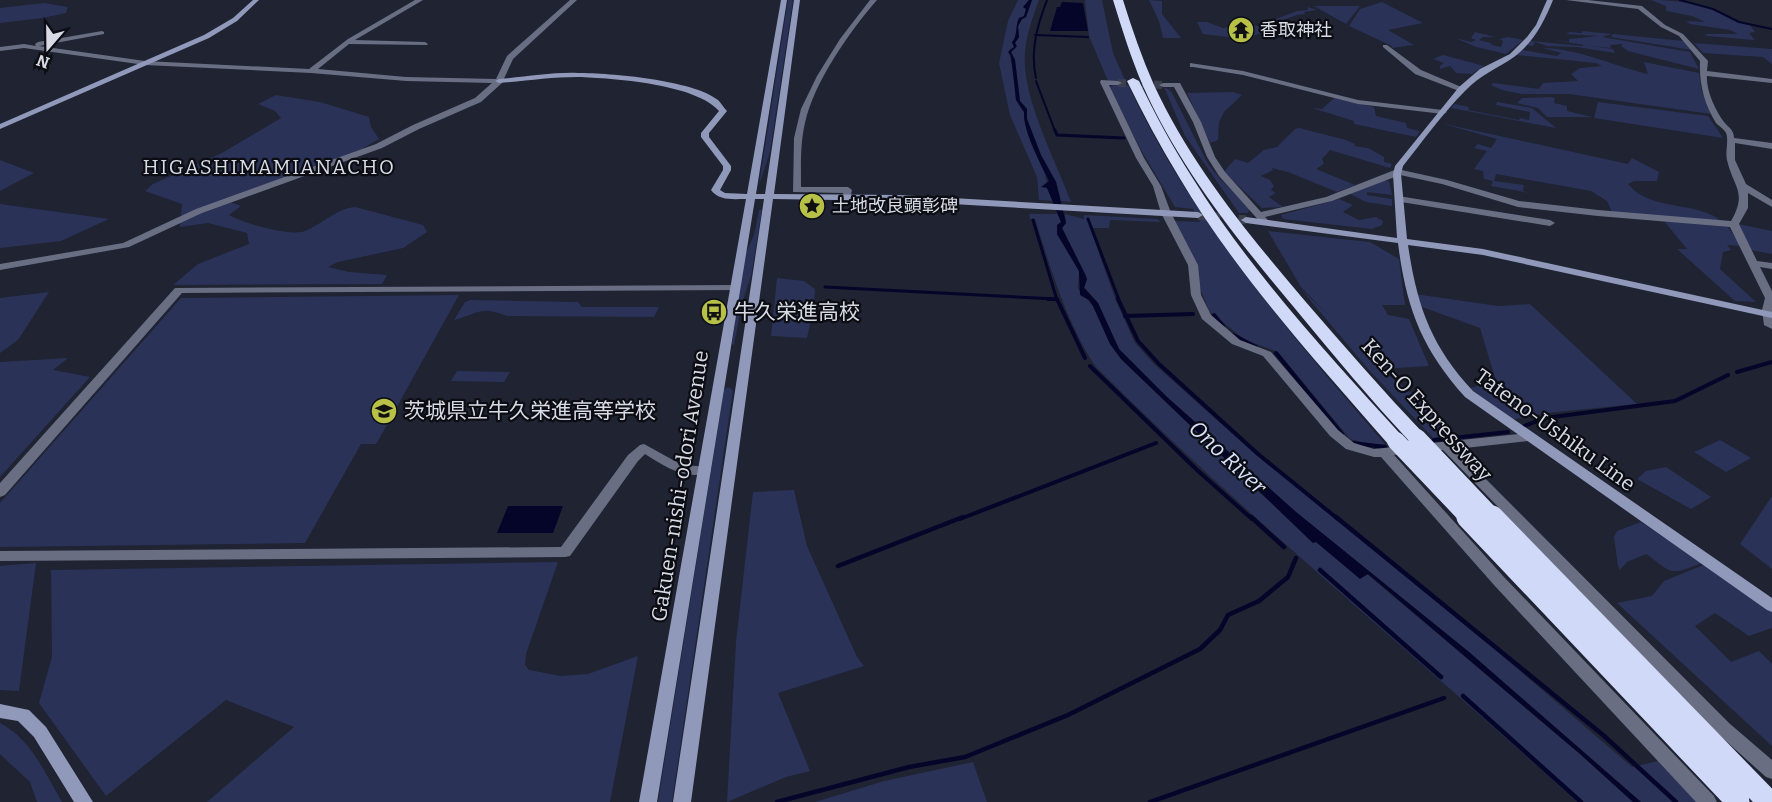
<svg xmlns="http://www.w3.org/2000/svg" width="1772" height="802" font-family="Bitter,'Noto Sans JP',serif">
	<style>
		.green { fill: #2a3258 }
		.water { fill: #05052a }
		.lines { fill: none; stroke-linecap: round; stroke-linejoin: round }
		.stream-far3 { stroke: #05052a; stroke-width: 2 }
		.stream-far2 { stroke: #05052a; stroke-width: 3 }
		.stream-far1 { stroke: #05052a; stroke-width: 4 }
		.stream { stroke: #05052a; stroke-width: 4.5 }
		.street-tunnel { stroke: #3b3f4d; stroke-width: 8; stroke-dasharray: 8 4; stroke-linecap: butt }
		.secondary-tunnel { stroke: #3b3f4d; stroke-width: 9; stroke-dasharray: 9 4.5; stroke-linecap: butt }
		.street { fill: #696e83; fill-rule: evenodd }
		.secondary { fill: #9099ba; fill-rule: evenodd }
		.highway { fill: #d0d9f8; fill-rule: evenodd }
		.highway-bridge-far1 { stroke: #d0d9f8; stroke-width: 18 }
		.highway-bridge { stroke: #d0d9f8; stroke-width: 23 }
		.labels { text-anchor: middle; stroke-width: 4.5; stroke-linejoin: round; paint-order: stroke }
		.far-poi-label { font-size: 18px; fill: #d8dbe5; stroke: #0b0d13; text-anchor: start }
		.far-quarter-label { font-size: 20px; letter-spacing: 1.5px; fill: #d8dbe5; stroke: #0b0d13 }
		.poi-label { font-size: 21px; fill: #d8dbe5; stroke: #0b0d13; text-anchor: start }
		.street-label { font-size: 21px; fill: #d8dbe5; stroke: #0b0d13 }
		.water-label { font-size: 22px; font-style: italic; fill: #d9e1ff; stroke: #0b0d13 }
	</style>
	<rect width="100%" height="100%" fill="#1f2332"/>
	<path class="green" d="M 788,0 L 793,0 L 770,152 L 759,185 Z
		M 1018,0 L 1029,0 L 1023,7 L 1026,8 L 1024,17 L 1019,18 C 1015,26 1018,36 1012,42 L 1014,47 L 1009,50 L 1015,85 L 1016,100 L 1024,112 L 1024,119 C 1029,132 1050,180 1047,188 L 1054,201 L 1039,200 L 1037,177 L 1010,115 L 999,63 L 1008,21 Z
		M 1032,0 L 1039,0 C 1033,17 1026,35 1025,53 C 1021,96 1056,161 1071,202 L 1061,201 L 1056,182 L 1041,155 L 1027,119 L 1027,109 L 1020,101 L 1015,60 L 1011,52 L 1016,48 L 1015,43 L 1019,37 L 1018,26 L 1022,19 L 1026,17 Z
		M 1085,0 L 1102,0 L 1113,53 L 1126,82 L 1108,81 L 1089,36 Z
		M 1149,0 L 1162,1 L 1162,14 L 1181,38 L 1163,38 L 1159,21 Z
		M 1651,0 C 1672,0 1691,2 1711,9 C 1725,15 1735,22 1750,25 L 1755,32 L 1749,33 L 1755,40 L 1707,36 L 1705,34 L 1738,34 L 1730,30 L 1690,24 L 1686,21 L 1705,22 L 1692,16 L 1666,11 L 1666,6 Z
		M 1382,2 L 1423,23 L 1388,30 L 1414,45 L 1391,48 L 1392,46 L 1349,26 L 1360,9 Z
		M 44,3 L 68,7 L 66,13 L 43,18 L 0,23 L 0,8 Z
		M 1314,6 L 1360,6 L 1346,24 Z
		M 1308,7 L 1317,10 L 1304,12 L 1305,14 L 1297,15 L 1264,27 L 1264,32 L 1244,39 L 1203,34 L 1197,22 L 1207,22 L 1223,28 L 1243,24 L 1257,26 L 1297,11 L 1308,10 Z
		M 1582,31 L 1612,34 L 1602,37 L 1690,52 L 1699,69 L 1628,51 L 1621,46 L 1623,44 L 1610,45 L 1611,48 L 1585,45 L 1613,49 L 1615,53 L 1577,47 L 1547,46 L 1535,42 L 1533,46 L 1526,45 L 1531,41 L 1582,46 L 1584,45 L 1554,40 L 1569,42 L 1569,39 L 1598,36 L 1566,34 L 1570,32 L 1582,33 Z
		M 1475,32 L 1495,37 L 1483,37 L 1479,40 L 1491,43 L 1492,45 L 1501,47 L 1503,41 L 1499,39 L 1508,37 L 1523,40 L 1506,54 L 1476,47 L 1455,38 L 1471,42 L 1476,40 L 1471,38 Z
		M 1613,34 L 1684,41 L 1692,50 L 1611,37 Z
		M 1694,43 L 1772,49 L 1772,64 L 1763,57 L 1703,53 Z
		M 1543,48 C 1576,48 1614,66 1648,74 L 1644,62 L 1699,73 L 1701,89 L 1711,114 L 1569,94 L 1522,94 L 1502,90 L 1491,85 L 1493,83 L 1539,89 L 1543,83 L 1578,81 L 1571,74 L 1580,68 L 1602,66 L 1596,63 L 1516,55 L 1522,50 L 1557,56 L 1561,53 Z
		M 1443,55 L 1484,66 L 1472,74 L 1456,73 L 1450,66 L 1440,69 L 1440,66 L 1444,63 L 1433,59 Z
		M 1114,84 L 1128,85 C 1192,221 1288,331 1385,444 L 1372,445 L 1350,439 L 1278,352 L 1245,340 L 1209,311 L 1174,221 L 1200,222 L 1193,209 L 1175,207 L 1141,150 L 1109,88 Z
		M 1164,87 L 1171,91 L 1208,164 L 1220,179 L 1250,208 L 1248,213 L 1239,213 L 1185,136 Z
		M 1233,92 L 1242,95 L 1224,112 L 1219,122 L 1218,140 L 1210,143 L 1187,93 Z
		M 276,95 L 320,102 L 369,117 L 371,127 L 379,139 L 358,151 L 241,193 L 227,201 L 241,206 L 229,215 C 243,223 290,237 305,231 C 323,224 335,209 355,207 L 423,225 L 427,232 L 403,248 L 338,262 L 328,267 L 349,272 L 387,275 L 382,284 L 173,285 L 198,264 L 249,244 L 247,233 L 208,223 L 180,227 L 182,204 L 145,191 L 153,184 L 222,153 L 281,118 L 275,111 L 258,104 Z
		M 1550,97 L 1555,98 L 1554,103 L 1567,106 L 1567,111 L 1592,117 L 1547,117 L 1538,108 L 1517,103 L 1522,98 Z
		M 1334,98 L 1374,107 L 1376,116 L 1406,123 L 1407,128 L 1420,131 L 1416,137 L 1354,124 L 1354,121 L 1312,108 L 1322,109 Z
		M 1497,102 L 1532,108 L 1556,128 L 1451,108 L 1455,104 L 1469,107 L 1468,110 L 1519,120 L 1520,118 L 1529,120 L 1530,112 L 1496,105 Z
		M 1598,102 L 1708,116 L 1723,138 L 1594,118 Z
		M 1440,123 L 1628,164 L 1632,158 L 1659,172 L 1657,181 L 1634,181 L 1628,184 C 1650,212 1697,200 1723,222 L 1612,212 L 1607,201 L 1591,191 L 1496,174 L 1494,181 L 1524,185 L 1523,191 L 1530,193 L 1491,186 L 1493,181 L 1484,179 L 1483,171 L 1474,169 L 1487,151 L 1474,148 L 1478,144 L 1491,148 L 1497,139 Z
		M 1299,128 L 1346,140 L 1355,144 L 1354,146 L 1368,148 L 1384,157 L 1384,162 L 1392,164 L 1390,168 L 1330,150 L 1322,159 L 1324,164 L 1316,169 L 1355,185 L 1337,192 L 1288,172 L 1272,168 L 1273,170 L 1261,176 L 1270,180 L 1274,186 L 1271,190 L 1276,193 L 1269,197 L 1283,207 L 1262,208 L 1224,172 L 1235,159 L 1248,163 L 1264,150 L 1277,147 L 1295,129 Z
		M 0,160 L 34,173 L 0,191 Z
		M 1381,180 L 1389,181 L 1392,195 L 1367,192 L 1367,195 L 1392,199 L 1392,206 L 1366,202 L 1350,194 Z
		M 1339,199 L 1353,205 L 1343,212 L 1359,220 L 1376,217 L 1383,221 L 1382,225 L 1372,229 L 1283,219 L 1281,215 Z
		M 0,204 L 109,219 L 61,241 L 0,248 Z
		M 759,210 L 762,210 L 751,276 L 742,303 L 734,345 L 732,344 L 745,255 L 754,235 Z
		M 1029,214 L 1058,214 L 1061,222 L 1057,234 L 1079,271 L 1078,289 L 1093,306 L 1110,344 L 1121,359 L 1313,543 L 1316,542 L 1360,578 L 1367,574 L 1580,754 L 1633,802 L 1577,802 C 1417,656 1248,519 1095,366 C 1066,321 1051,270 1035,219 L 1030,219 Z
		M 1065,214 L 1084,219 L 1084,215 L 1157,219 L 1161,222 L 1110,220 L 1109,228 L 1090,228 L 1116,301 L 1135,343 L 1154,364 L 1244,444 L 1504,657 L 1632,767 L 1658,761 L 1697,802 L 1641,802 L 1469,652 L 1296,512 L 1167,397 L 1119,349 L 1098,303 L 1084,287 L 1087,279 L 1085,274 L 1062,228 L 1066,223 Z
		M 1664,221 L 1728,227 L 1741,246 L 1727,245 L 1731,250 L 1723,252 L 1720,269 L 1756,302 L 1735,301 L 1677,249 L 1687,249 Z
		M 1738,224 L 1772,231 L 1772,254 L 1751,250 Z
		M 1268,231 L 1370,242 L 1399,259 L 1405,305 L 1382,305 L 1388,315 L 1409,319 L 1429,366 L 1381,369 L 1434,411 L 1455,434 L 1433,438 L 1368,369 L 1300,288 L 1327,314 L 1301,287 Z
		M 777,278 L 804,281 L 815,289 L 814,306 L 807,338 L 771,336 Z
		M 49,292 L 18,340 L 0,353 L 0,298 Z
		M 1415,294 L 1498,306 L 1530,304 L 1637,404 L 1546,413 L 1511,420 L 1470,388 L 1496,381 L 1480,328 L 1422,307 Z
		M 459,295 L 379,439 L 376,444 L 361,444 L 305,543 L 0,547 L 0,503 L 181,298 Z
		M 470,300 L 578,302 L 582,307 L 659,307 L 654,317 L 507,316 C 479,305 479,314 454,320 L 465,302 Z
		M 68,358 L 53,370 L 90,377 L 0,477 L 0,362 Z
		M 457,371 L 510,372 L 504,382 L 451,381 Z
		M 728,387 L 733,390 L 672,802 L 658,802 L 724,390 Z
		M 1720,440 L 1751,458 L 1726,472 L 1694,452 Z
		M 1666,467 L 1711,497 L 1691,509 L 1637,479 L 1646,471 Z
		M 794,490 L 807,546 L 857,657 L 864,666 L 778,693 L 810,771 L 786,777 L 727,802 L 736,642 L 753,492 Z
		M 1772,496 L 1772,569 L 1740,544 Z
		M 1641,522 L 1702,563 C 1668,576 1674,574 1646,554 L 1627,562 L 1620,570 L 1618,566 L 1614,537 L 1617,531 Z
		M 558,562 L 526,654 L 525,665 L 529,670 L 561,676 L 588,674 L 638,656 L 610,802 L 207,802 L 294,727 L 226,700 L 106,796 L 39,703 L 52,657 L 51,570 Z
		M 36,563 L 19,691 L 0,690 L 0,566 Z
		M 1706,564 L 1772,611 L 1772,628 L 1749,636 L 1715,613 L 1695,626 L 1731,662 L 1759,651 L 1772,664 L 1772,746 L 1617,603 L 1652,596 L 1664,581 Z
		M 0,723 C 31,739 45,773 62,802 L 37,802 L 30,782 L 0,754 Z
		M 973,762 L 987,802 L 815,802 L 884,781 Z"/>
	<path class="water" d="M 1029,0 L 1032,0 L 1026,17 L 1022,19 L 1018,26 L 1019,37 L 1015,43 L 1017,46 L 1011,52 L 1015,60 L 1020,101 L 1027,109 L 1027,119 L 1041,155 L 1056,182 L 1066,223 L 1062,228 L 1085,274 L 1087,279 L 1084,288 L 1098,303 L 1119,349 L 1167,397 L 1296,512 L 1469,652 L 1641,802 L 1633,802 L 1580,754 L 1368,574 L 1360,579 L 1316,542 L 1313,543 L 1121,359 L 1110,344 L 1093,306 L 1089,300 L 1080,295 L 1079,271 L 1057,234 L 1057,225 L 1061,222 L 1047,188 L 1041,187 L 1049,181 C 1041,164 1023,132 1024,112 L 1016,100 L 1011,56 L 1008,52 L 1014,47 L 1012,42 C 1018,36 1015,26 1019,18 L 1024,16 L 1026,9 L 1023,7 Z
		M 1062,2 L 1083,3 L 1088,31 L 1050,31 L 1057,7 L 1060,7 Z
		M 508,506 L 563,506 L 553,533 L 497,533 Z"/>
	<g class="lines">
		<path class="stream-far3" d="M 1680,0 L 1713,9 L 1739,22 L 1772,29
			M 1035,35 L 1088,37
			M 1036,78 C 1030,51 1037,26 1047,0
			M 1036,81 L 1055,131"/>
		<path class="stream-far2" d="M 1055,130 L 1057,135 L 1124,138
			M 1088,219 L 1119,300
			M 1033,220 L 1057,300
			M 825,287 L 1057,299"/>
		<path class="stream-far1" d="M 1048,299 L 1057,299
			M 1057,299 L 1085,358
			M 1118,299 L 1138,341 L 1159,364 L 1258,454 L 1338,519
			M 1214,315 L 1223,326
			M 1125,316 L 1193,314
			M 1233,335 L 1256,347
			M 1276,353 L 1342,434
			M 1090,366 L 1197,470 L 1252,519
			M 1737,372 L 1772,362
			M 1522,427 L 1545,418 L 1675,401 L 1728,375
			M 1434,440 L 1508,432
			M 1353,443 L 1385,447
			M 960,519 L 1156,443"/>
		<path class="stream" d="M 1251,517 L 1284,547
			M 1336,517 L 1603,735 L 1676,802
			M 838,566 L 963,517
			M 1320,570 L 1441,677
			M 1463,696 L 1581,802
			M 777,802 L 909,767 L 965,757 L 1068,715 L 1200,649 L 1220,630 L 1228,615 L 1259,601 L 1288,577 L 1296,558
			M 1150,802 L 1444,698"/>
		<path class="street-tunnel" d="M 1118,83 L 1163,85"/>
		<path class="secondary-tunnel" d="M 1198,215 L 1246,220"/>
		<path class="street" d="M 415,0 L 423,0 L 355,40 L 425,42 L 428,44 L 427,45 L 349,44 L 318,69 L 406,77 L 496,79 L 507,56 L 570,0 L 577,0 L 513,59 L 502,83 L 481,102 L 419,129 L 382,148 L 202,213 L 129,247 L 0,270 L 0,264 L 123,243 L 196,209 L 376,144 L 413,125 L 475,98 L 492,83 L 406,81 L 311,73 L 145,65 L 24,48 L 0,51 L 0,47 L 24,44 L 36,46 L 35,44 L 38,42 L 102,31 L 104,32 L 104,34 L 39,46 L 145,61 L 309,69 L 348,39 Z
			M 870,0 L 877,0 C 850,31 814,82 805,123 C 800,144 801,166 801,187 L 848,187 L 852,190 L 850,199 L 844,199 L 843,193 L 793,192 L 794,138 L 801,109 L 817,76 L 840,39 Z
			M 1566,0 L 1588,0 L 1642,6 L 1665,25 L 1683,34 L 1708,61 L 1707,71 L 1772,79 L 1772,83 L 1707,76 C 1706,90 1715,110 1724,122 C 1729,128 1734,130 1734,138 L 1772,143 L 1772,149 L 1735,143 L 1735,160 L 1746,184 L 1772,200 L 1772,207 L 1748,193 L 1748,208 L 1739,224 L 1757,261 L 1772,263 L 1772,269 L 1760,267 L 1772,291 L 1772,329 L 1764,325 L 1762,310 L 1765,298 L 1730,227 L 1598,216 L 1518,207 L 1442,184 L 1400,175 L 1332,201 L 1265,217 L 1270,222 L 1265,225 L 1262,224 L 1219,176 L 1207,157 L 1193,122 L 1174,87 L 1163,87 L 1159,85 L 1163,83 L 1180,83 L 1201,122 L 1215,157 L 1225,172 L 1261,212 L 1326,197 L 1397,169 L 1447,180 L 1519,201 L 1598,210 L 1731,221 C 1748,192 1733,187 1727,160 C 1725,152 1729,140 1726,133 C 1724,129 1719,126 1716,123 C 1704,103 1699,84 1700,61 L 1679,36 L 1661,27 L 1638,9 Z
			M 1383,45 L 1387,45 L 1421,70 L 1466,89 L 1459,91 L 1415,74 L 1383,47 Z
			M 1190,63 L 1243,71 L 1358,100 L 1443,110 L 1447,112 L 1443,114 L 1358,104 L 1243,75 L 1193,67 L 1190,67 Z
			M 1101,80 L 1118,81 L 1122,83 L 1118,85 L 1109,85 L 1144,158 L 1161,186 L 1171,213 L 1198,265 L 1201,295 L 1211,315 L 1240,340 L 1271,352 L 1338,430 L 1354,443 L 1374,449 L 1528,433 L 1532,434 L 1534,437 L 1532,440 L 1528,441 L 1456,449 L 1729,723 L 1772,760 L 1772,779 L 1766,777 L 1717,733 L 1443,450 L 1394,455 L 1504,577 L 1714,796 L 1717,802 L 1696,802 L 1494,585 L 1381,457 L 1374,457 L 1346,449 L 1330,436 L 1263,356 L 1232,344 L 1202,319 L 1191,295 L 1188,265 L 1161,213 L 1153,186 L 1136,158 L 1100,82 Z
			M 1398,196 L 1550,220 L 1555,223 L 1550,226 L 1395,201 L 1395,197 Z
			M 734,285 L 739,288 L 738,290 L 182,293 L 5,495 L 0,497 L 0,483 L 175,288 Z
			M 644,444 L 682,465 L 710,467 L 711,470 L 710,473 C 684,480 666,467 645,454 L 638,461 L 570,556 L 565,557 L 0,561 L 0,551 L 561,547 L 628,455 L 640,445 Z"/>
		<path class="secondary" d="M 253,0 L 259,0 L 237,21 L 209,38 L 0,129 L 0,124 L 204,35 L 233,18 Z
			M 781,0 L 787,0 L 756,194 L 765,194 L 794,0 L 800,0 L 774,194 L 899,195 L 1198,212 L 1203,215 L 1198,218 L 899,201 L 773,199 L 691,802 L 673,802 L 764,199 L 755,199 L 657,802 L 639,802 L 746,199 C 733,199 719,201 711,190 L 723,170 L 723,166 L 701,137 L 701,133 L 719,111 C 696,84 612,78 578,77 C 551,77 525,81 499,83 L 495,81 L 499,79 C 525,77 552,72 578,73 C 610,73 693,80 718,100 C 721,103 724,108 727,111 L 709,133 L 709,137 L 731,166 L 731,170 L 720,190 L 725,193 L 747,194 Z
			M 1547,0 L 1553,0 C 1544,22 1534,42 1514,57 C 1497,69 1481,74 1465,91 C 1442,114 1423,141 1403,166 L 1401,174 L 1407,239 L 1483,249 L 1772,312 L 1772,318 L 1483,255 L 1408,245 C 1417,306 1431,346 1473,391 L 1772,598 L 1772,612 L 1767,610 L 1465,397 C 1421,348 1406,307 1398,243 L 1246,223 L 1241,220 L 1246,217 L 1397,238 L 1393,174 L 1395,166 L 1459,87 L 1480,69 L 1510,54 L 1527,37 L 1536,25 Z
			M 0,704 L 29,710 L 46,727 L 93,802 L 74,802 L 34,737 L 18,721 L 0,718 Z"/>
		<path class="highway" d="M 1113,0 L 1123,0 C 1132,29 1142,58 1154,85 C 1191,165 1249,235 1305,301 C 1344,346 1383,391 1424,434 L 1426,438 L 1424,442 L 1417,444 L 1410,442 C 1371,400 1334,356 1297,311 C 1239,242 1180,169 1143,86 C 1131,58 1122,29 1113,0 Z
			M 1133,78 L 1139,81 C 1155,114 1172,146 1192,177 C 1251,272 1328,354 1403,437 L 1405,441 L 1403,445 L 1396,447 L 1389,445 C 1315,360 1237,275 1179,177 C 1160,146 1143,114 1127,81 Z"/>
		<path class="highway-bridge-far1" d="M 1417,438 L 1494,519
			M 1396,441 L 1470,519"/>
		<path class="highway-bridge" d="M 1468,517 L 1738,802
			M 1492,517 L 1769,802"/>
	</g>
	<defs>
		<symbol id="temple-disc" viewBox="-11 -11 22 22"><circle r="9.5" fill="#b7c148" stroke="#0b0d13"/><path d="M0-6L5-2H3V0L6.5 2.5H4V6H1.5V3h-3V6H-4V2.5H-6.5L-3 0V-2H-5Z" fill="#111"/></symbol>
		<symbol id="sight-disc" viewBox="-11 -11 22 22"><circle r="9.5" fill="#b7c148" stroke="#0b0d13"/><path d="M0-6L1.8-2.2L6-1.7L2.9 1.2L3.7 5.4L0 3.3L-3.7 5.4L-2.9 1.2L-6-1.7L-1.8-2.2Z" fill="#111"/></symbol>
		<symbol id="bus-disc" viewBox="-11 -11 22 22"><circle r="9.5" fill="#b7c148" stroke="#0b0d13"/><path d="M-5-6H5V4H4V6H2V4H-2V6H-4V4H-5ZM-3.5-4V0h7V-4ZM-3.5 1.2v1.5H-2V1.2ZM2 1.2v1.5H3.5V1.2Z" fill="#111"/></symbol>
		<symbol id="school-disc" viewBox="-11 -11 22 22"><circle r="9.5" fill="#b7c148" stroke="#0b0d13"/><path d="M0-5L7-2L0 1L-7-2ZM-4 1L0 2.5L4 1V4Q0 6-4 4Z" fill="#111"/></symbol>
	</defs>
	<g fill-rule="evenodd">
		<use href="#temple-disc" x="1226" y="15" width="30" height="30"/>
		<use href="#sight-disc" x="797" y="191" width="30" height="30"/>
		<use href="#bus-disc" x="699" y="297" width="30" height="30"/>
		<use href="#school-disc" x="369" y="396" width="30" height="30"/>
	</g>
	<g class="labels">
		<g class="far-poi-label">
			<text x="1260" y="36">香取神社</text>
			<text x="832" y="212">土地改良顕彰碑</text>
		</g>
		<g class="far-quarter-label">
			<text x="269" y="174">HIGASHIMAMIANACHO</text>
		</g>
		<g class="poi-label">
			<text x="734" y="319">牛久栄進高校</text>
			<text x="404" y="418">茨城県立牛久栄進高等学校</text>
		</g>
		<g class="street-label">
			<text transform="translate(1427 410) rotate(48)" y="7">Ken-O Expressway</text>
			<text transform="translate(1555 430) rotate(36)" y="7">Tateno-Ushiku Line</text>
			<text transform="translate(680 486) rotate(-81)" y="7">Gakuen-nishi-odori Avenue</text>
		</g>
		<g class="water-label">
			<text transform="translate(1228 457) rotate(43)" y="8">Ono River</text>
		</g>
	</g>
	<g transform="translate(48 48) rotate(200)" stroke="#0b0d13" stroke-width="4.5" paint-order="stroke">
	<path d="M0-4.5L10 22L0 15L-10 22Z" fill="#d8dbe5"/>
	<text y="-9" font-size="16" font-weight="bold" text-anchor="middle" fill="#d8dbe5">N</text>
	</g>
</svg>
